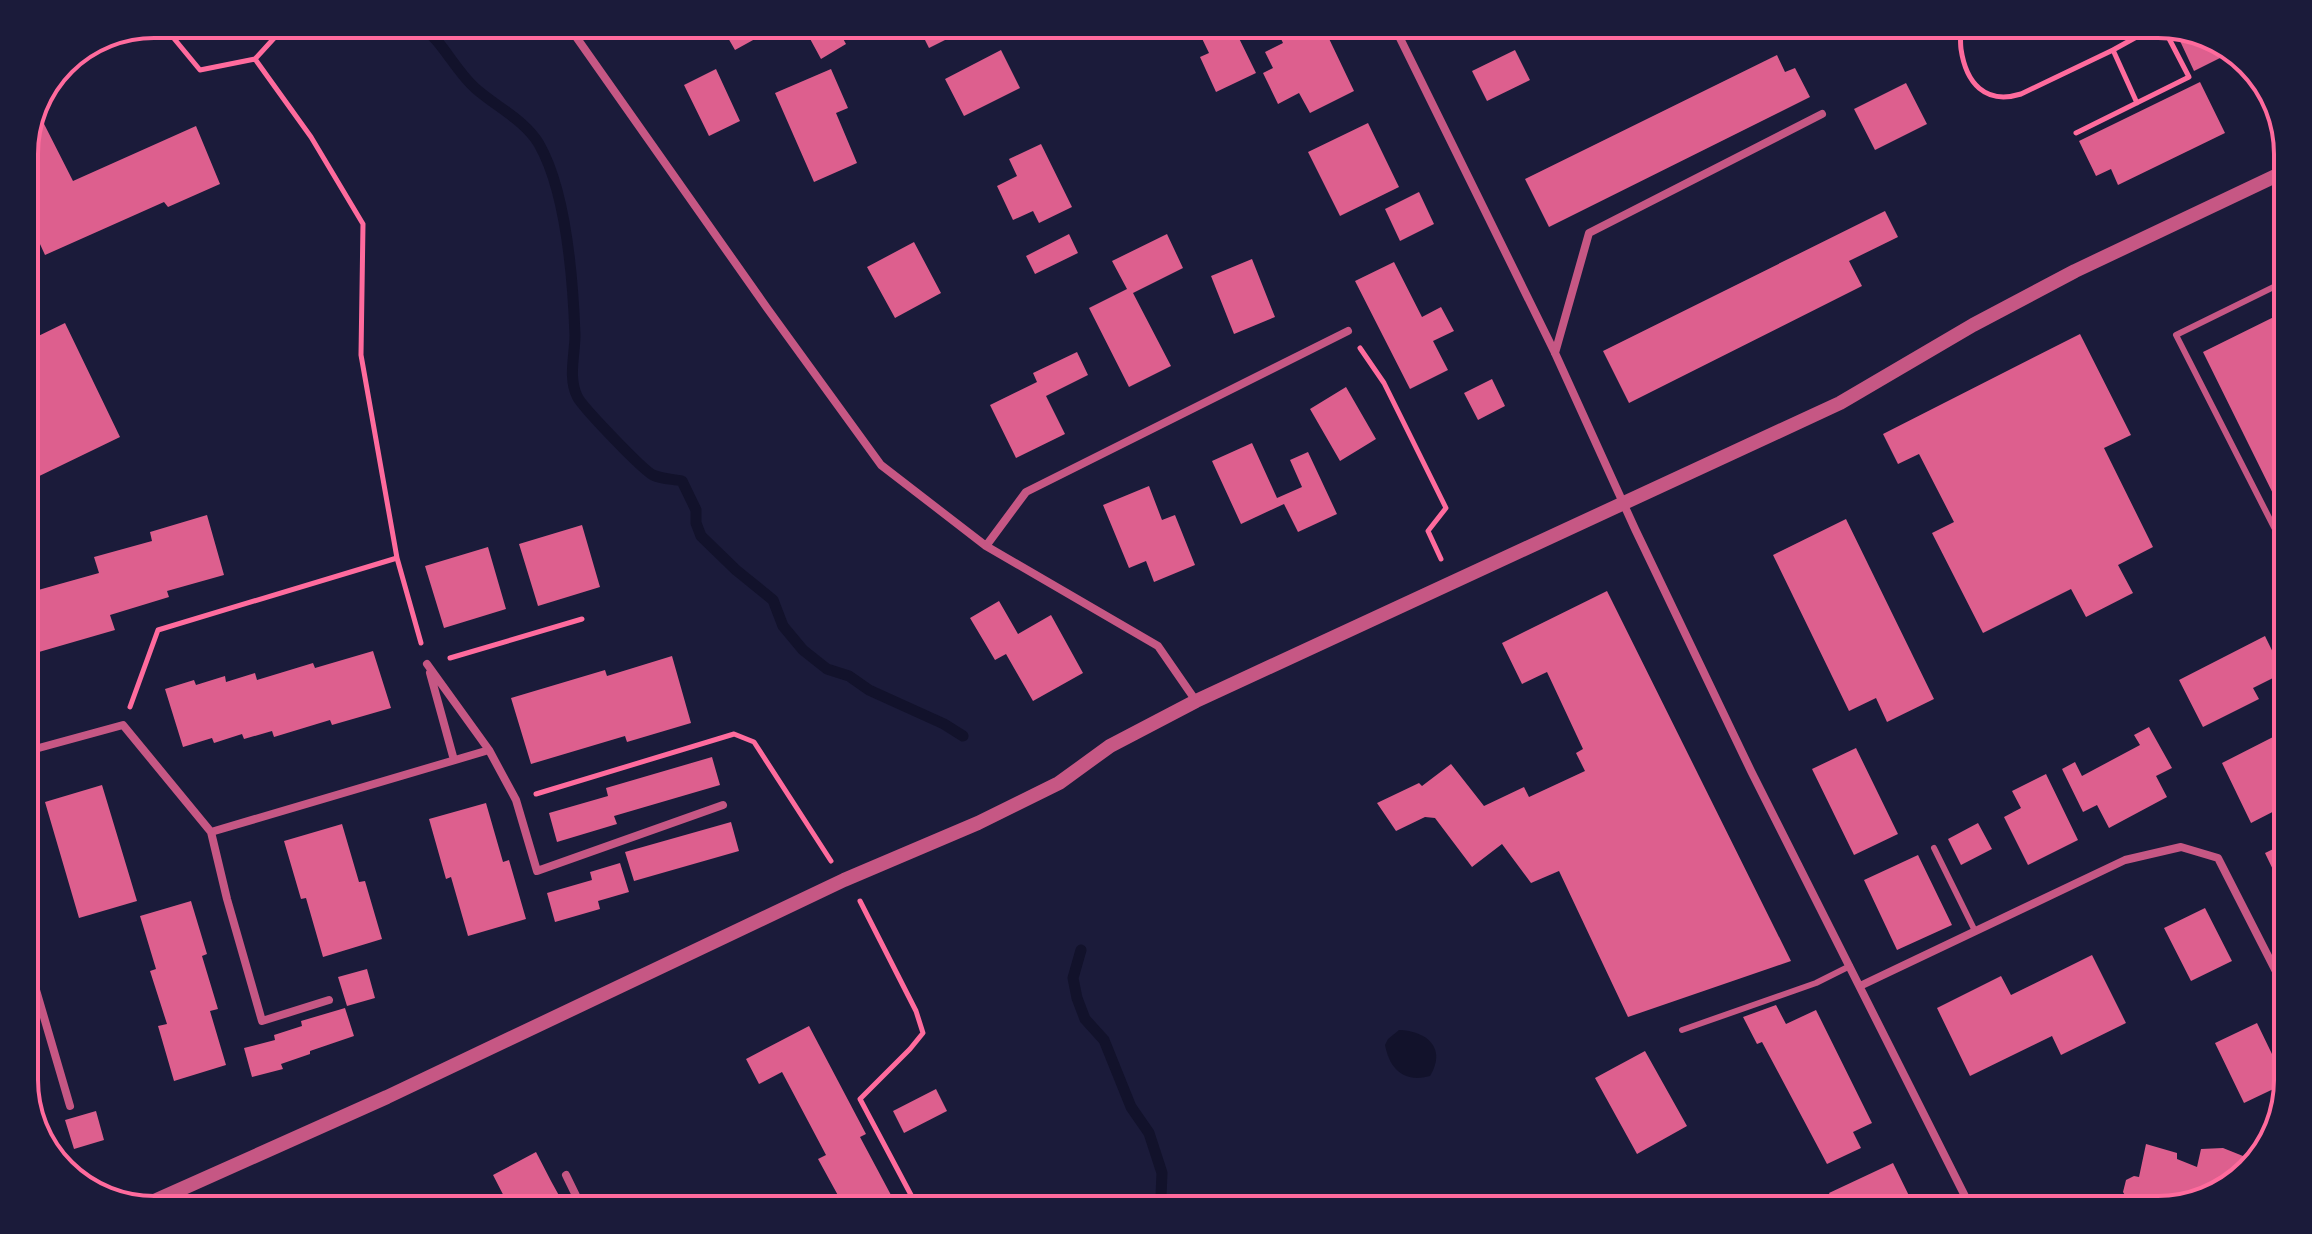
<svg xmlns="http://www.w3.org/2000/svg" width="2312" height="1234" font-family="'DejaVu Sans',sans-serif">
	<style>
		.water { fill: #12122b }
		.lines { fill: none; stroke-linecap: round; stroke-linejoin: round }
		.stream { stroke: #12122b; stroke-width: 11 }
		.building { fill: #dd5f8e }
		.path { stroke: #ff6b9d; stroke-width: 5 }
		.service { stroke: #c65784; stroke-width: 6 }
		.minor { stroke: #c65784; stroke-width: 8 }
		.tertiary { stroke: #c65784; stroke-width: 14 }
		.rim { fill: none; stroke: #ff6b9d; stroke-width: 4 }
	</style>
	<rect width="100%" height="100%" fill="#1b1b3a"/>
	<path class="water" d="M 1399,1030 C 1427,1031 1447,1048 1430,1076 C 1404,1083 1390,1070 1385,1045 L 1388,1039 Z"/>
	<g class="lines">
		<path class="stream" d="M 419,24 C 443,41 454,69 475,88 C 495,106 525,120 539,144 C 567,193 573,280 575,335 C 575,355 568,377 577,396 C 581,406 644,471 653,475 C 661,479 673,479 682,481 L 696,510 L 696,523 L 701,536 L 736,570 L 773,600 L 783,626 L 803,650 L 827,669 L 849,676 L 869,690 L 944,724 L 963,736
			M 1081,950 L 1073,978 L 1077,998 L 1085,1019 L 1104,1040 L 1131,1107 L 1149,1133 L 1162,1173 L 1161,1196 L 1165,1210"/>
	</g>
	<path class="building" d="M 720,24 L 782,24 L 735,50 Z
		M 802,24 L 835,24 L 846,44 L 821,59 Z
		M 917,24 L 977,24 L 929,48 Z
		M 1195,24 L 1232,24 L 1256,73 L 1216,92 L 1200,57 L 1209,53 Z
		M 1274,24 L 1322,24 L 1354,91 L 1310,113 L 1299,93 L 1278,104 L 1263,73 L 1273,68 L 1265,52 L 1283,43 Z
		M 1464,24 L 1492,24 L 1469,35 Z
		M 2174,28 L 2216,38 L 2232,52 L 2194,71 Z
		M 1001,50 L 1020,88 L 964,116 L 945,79 Z
		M 1515,50 L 1530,80 L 1487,101 L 1472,71 Z
		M 1777,55 L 1785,72 L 1795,68 L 1810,97 L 1549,227 L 1525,179 Z
		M 716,69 L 740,121 L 709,136 L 684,85 Z
		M 831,69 L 848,108 L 836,113 L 857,163 L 814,182 L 775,93 Z
		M 2200,82 L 2225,133 L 2118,185 L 2111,169 L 2096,176 L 2079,141 Z
		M 1906,83 L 1927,124 L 1875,150 L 1854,109 Z
		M 39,114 L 73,181 L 196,126 L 220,184 L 168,207 L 164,202 L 45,255 L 24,209 L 24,201 L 35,196 L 24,176 L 24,146 Z
		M 1368,123 L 1399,187 L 1340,216 L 1308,152 Z
		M 1041,144 L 1072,207 L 1039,223 L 1033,211 L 1013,220 L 997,186 L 1017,176 L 1009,159 Z
		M 1419,192 L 1434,224 L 1400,241 L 1385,209 Z
		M 1885,211 L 1898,237 L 1849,261 L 1862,286 L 1629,403 L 1603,351 Z
		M 1069,234 L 1078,253 L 1035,274 L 1026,256 Z
		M 1167,234 L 1183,268 L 1133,293 L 1171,366 L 1129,387 L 1089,308 L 1127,289 L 1112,261 Z
		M 914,242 L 941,293 L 895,318 L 867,267 Z
		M 1252,259 L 1275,317 L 1234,334 L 1211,276 Z
		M 1394,262 L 1422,317 L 1441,307 L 1454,331 L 1433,341 L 1448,370 L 1410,389 L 1355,281 Z
		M 2288,310 L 2288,524 L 2203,352 Z
		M 65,323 L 120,437 L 29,481 L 24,471 L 24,343 Z
		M 2080,334 L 2131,435 L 2104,448 L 2153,547 L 2118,565 L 2133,593 L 2086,617 L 2071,589 L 1983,633 L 1932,533 L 1954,522 L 1919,454 L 1898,464 L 1883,434 Z
		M 1077,352 L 1088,375 L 1046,396 L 1065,434 L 1016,458 L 990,405 L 1037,382 L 1033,373 Z
		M 1492,379 L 1505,406 L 1478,420 L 1464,393 Z
		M 1346,387 L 1376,439 L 1340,461 L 1310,409 Z
		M 1252,443 L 1277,498 L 1302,487 L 1290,460 L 1308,452 L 1337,514 L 1298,532 L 1284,504 L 1241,524 L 1212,461 Z
		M 1149,486 L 1162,520 L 1175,515 L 1195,565 L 1154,582 L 1146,561 L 1129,568 L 1103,505 Z
		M 207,515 L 224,575 L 167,591 L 169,597 L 110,615 L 115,630 L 32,654 L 24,628 L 24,594 L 99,573 L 94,557 L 152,541 L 150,532 Z
		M 1846,519 L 1934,699 L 1887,722 L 1876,698 L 1849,711 L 1773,555 Z
		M 582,525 L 600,587 L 538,606 L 519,544 Z
		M 488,547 L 506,609 L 444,628 L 425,566 Z
		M 1607,591 L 1791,961 L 1628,1017 L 1559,871 L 1531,883 L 1502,844 L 1472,867 L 1435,818 L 1425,817 L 1396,831 L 1377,803 L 1419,783 L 1422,786 L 1451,764 L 1484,806 L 1524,787 L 1529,797 L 1585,771 L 1576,753 L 1583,749 L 1547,672 L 1522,684 L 1502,643 Z
		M 999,601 L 1018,634 L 1051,615 L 1083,673 L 1033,701 L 1006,654 L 995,660 L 970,618 Z
		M 2265,636 L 2283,673 L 2253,688 L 2259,699 L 2203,727 L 2179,680 Z
		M 373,651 L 391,708 L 332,725 L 330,720 L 274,737 L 272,731 L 244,739 L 242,734 L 214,743 L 212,738 L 183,747 L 165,689 L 194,680 L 196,685 L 225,676 L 226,682 L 255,673 L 257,680 L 313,663 L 315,668 Z
		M 672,656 L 691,723 L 627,742 L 625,736 L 531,764 L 511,698 L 605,670 L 607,676 Z
		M 2149,727 L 2172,768 L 2156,776 L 2167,797 L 2109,828 L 2097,805 L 2083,812 L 2062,769 L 2075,762 L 2082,776 L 2140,745 L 2134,735 Z
		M 2275,736 L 2288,762 L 2288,804 L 2251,823 L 2222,763 Z
		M 1856,748 L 1898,834 L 1854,855 L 1812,769 Z
		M 712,757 L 720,785 L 614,816 L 617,824 L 557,842 L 549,813 L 608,796 L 606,788 Z
		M 2046,774 L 2078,840 L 2028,865 L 2004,817 L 2021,808 L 2012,791 Z
		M 102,785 L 137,901 L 79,918 L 45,802 Z
		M 486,803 L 503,862 L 509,860 L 526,919 L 468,936 L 451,877 L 446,879 L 429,819 Z
		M 731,822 L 739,851 L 634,881 L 625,852 Z
		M 1978,823 L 1992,849 L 1961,865 L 1948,839 Z
		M 342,824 L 359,882 L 365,881 L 382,939 L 323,957 L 306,898 L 301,899 L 284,841 Z
		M 2288,842 L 2288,901 L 2265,853 Z
		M 1918,855 L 1952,925 L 1897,950 L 1864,880 Z
		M 620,863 L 629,892 L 598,901 L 600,909 L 555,922 L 547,893 L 592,880 L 590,872 Z
		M 191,901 L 207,954 L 202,956 L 218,1009 L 210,1011 L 226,1065 L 174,1081 L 158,1026 L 167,1024 L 150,971 L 156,969 L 140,916 Z
		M 2205,908 L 2232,961 L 2191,981 L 2164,928 Z
		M 2092,955 L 2126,1023 L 2061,1055 L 2052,1036 L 1970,1076 L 1937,1008 L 2001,976 L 2011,995 Z
		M 367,969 L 375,998 L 347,1006 L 338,977 Z
		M 1776,1005 L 1786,1024 L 1816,1010 L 1872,1123 L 1853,1132 L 1861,1148 L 1827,1164 L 1762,1042 L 1757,1044 L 1743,1017 Z
		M 345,1008 L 354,1036 L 310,1051 L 310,1054 L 281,1064 L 283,1069 L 252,1077 L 244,1048 L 275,1040 L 274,1035 L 302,1026 L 301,1021 Z
		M 2257,1023 L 2286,1083 L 2244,1103 L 2215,1043 Z
		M 809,1026 L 866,1134 L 860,1137 L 899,1210 L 846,1210 L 818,1159 L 826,1155 L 782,1072 L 759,1084 L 746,1059 Z
		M 1645,1051 L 1687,1126 L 1637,1154 L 1595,1078 Z
		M 24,1057 L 51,1138 L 42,1140 L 24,1089 Z
		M 936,1089 L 947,1111 L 904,1133 L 893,1111 Z
		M 96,1111 L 104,1140 L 74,1149 L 65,1120 Z
		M 2146,1144 L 2177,1153 L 2177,1159 L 2197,1167 L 2201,1149 L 2223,1148 L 2248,1158 L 2246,1171 L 2230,1188 L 2161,1209 L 2129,1202 L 2123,1192 L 2126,1180 L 2134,1176 L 2139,1177 Z
		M 536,1152 L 551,1181 L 567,1210 L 511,1210 L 493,1175 Z
		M 1893,1163 L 1916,1210 L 1837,1210 L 1829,1193 Z
		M 963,1198 L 969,1210 L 940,1210 Z"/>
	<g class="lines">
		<path class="path" d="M 162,24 L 200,70 L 255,59 L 287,24
			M 1960,24 C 1961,32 1960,41 1961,49 C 1966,83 1985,105 2021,94 L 2113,50
			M 255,59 L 311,137 L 363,224 L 361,355 L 397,558 L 421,643
			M 2137,103 L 2113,50 L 2160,24
			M 2076,133 L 2189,77 L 2162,25
			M 1360,348 L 1384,383 L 1446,508 L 1428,531 L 1441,559
			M 450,658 L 582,619
			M 130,707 L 158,630 L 397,558
			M 536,794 L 734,734 L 754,742 L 831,861
			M 860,901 L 916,1011 L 923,1033 L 910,1049 L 860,1099 L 919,1210"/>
		<path class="service" d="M 2288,280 L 2176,335 L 2283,545 L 2288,543
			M 1934,848 L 1975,931
			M 1682,1030 L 1816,983 L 1850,966"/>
		<path class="minor" d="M 567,24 L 767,308 L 881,465 L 986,546 L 1158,646 L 1196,701
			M 1393,24 L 1555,353 L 1635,529 L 1751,771 L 1972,1210
			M 1555,353 L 1589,233 L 1822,114
			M 986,546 L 1026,492 L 1348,331
			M 427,664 L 489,750 L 516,800 L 537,871 L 723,805
			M 430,673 L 454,760
			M 24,752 L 123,725 L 211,832 L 227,899 L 262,1021 L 329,1000
			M 211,832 L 489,750
			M 24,949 L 70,1106
			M 1860,986 L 2125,860 L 2181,847 L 2218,858 L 2288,995
			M 566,1175 L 583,1210"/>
		<path class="tertiary" d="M 141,1207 L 387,1097 L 844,880 L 978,823 L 1059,783 L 1110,746 L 1196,701 L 1840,403 L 1973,325 L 2075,271 L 2288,170"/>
	</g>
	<path d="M0 0H2312V1234H0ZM154 38H2158A116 116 0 0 1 2274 154V1080A116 116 0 0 1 2158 1196H154A116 116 0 0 1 38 1080V154A116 116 0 0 1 154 38Z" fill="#1b1b3a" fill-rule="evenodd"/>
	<path class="rim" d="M154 38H2158A116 116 0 0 1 2274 154V1080A116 116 0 0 1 2158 1196H154A116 116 0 0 1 38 1080V154A116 116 0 0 1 154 38Z"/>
</svg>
